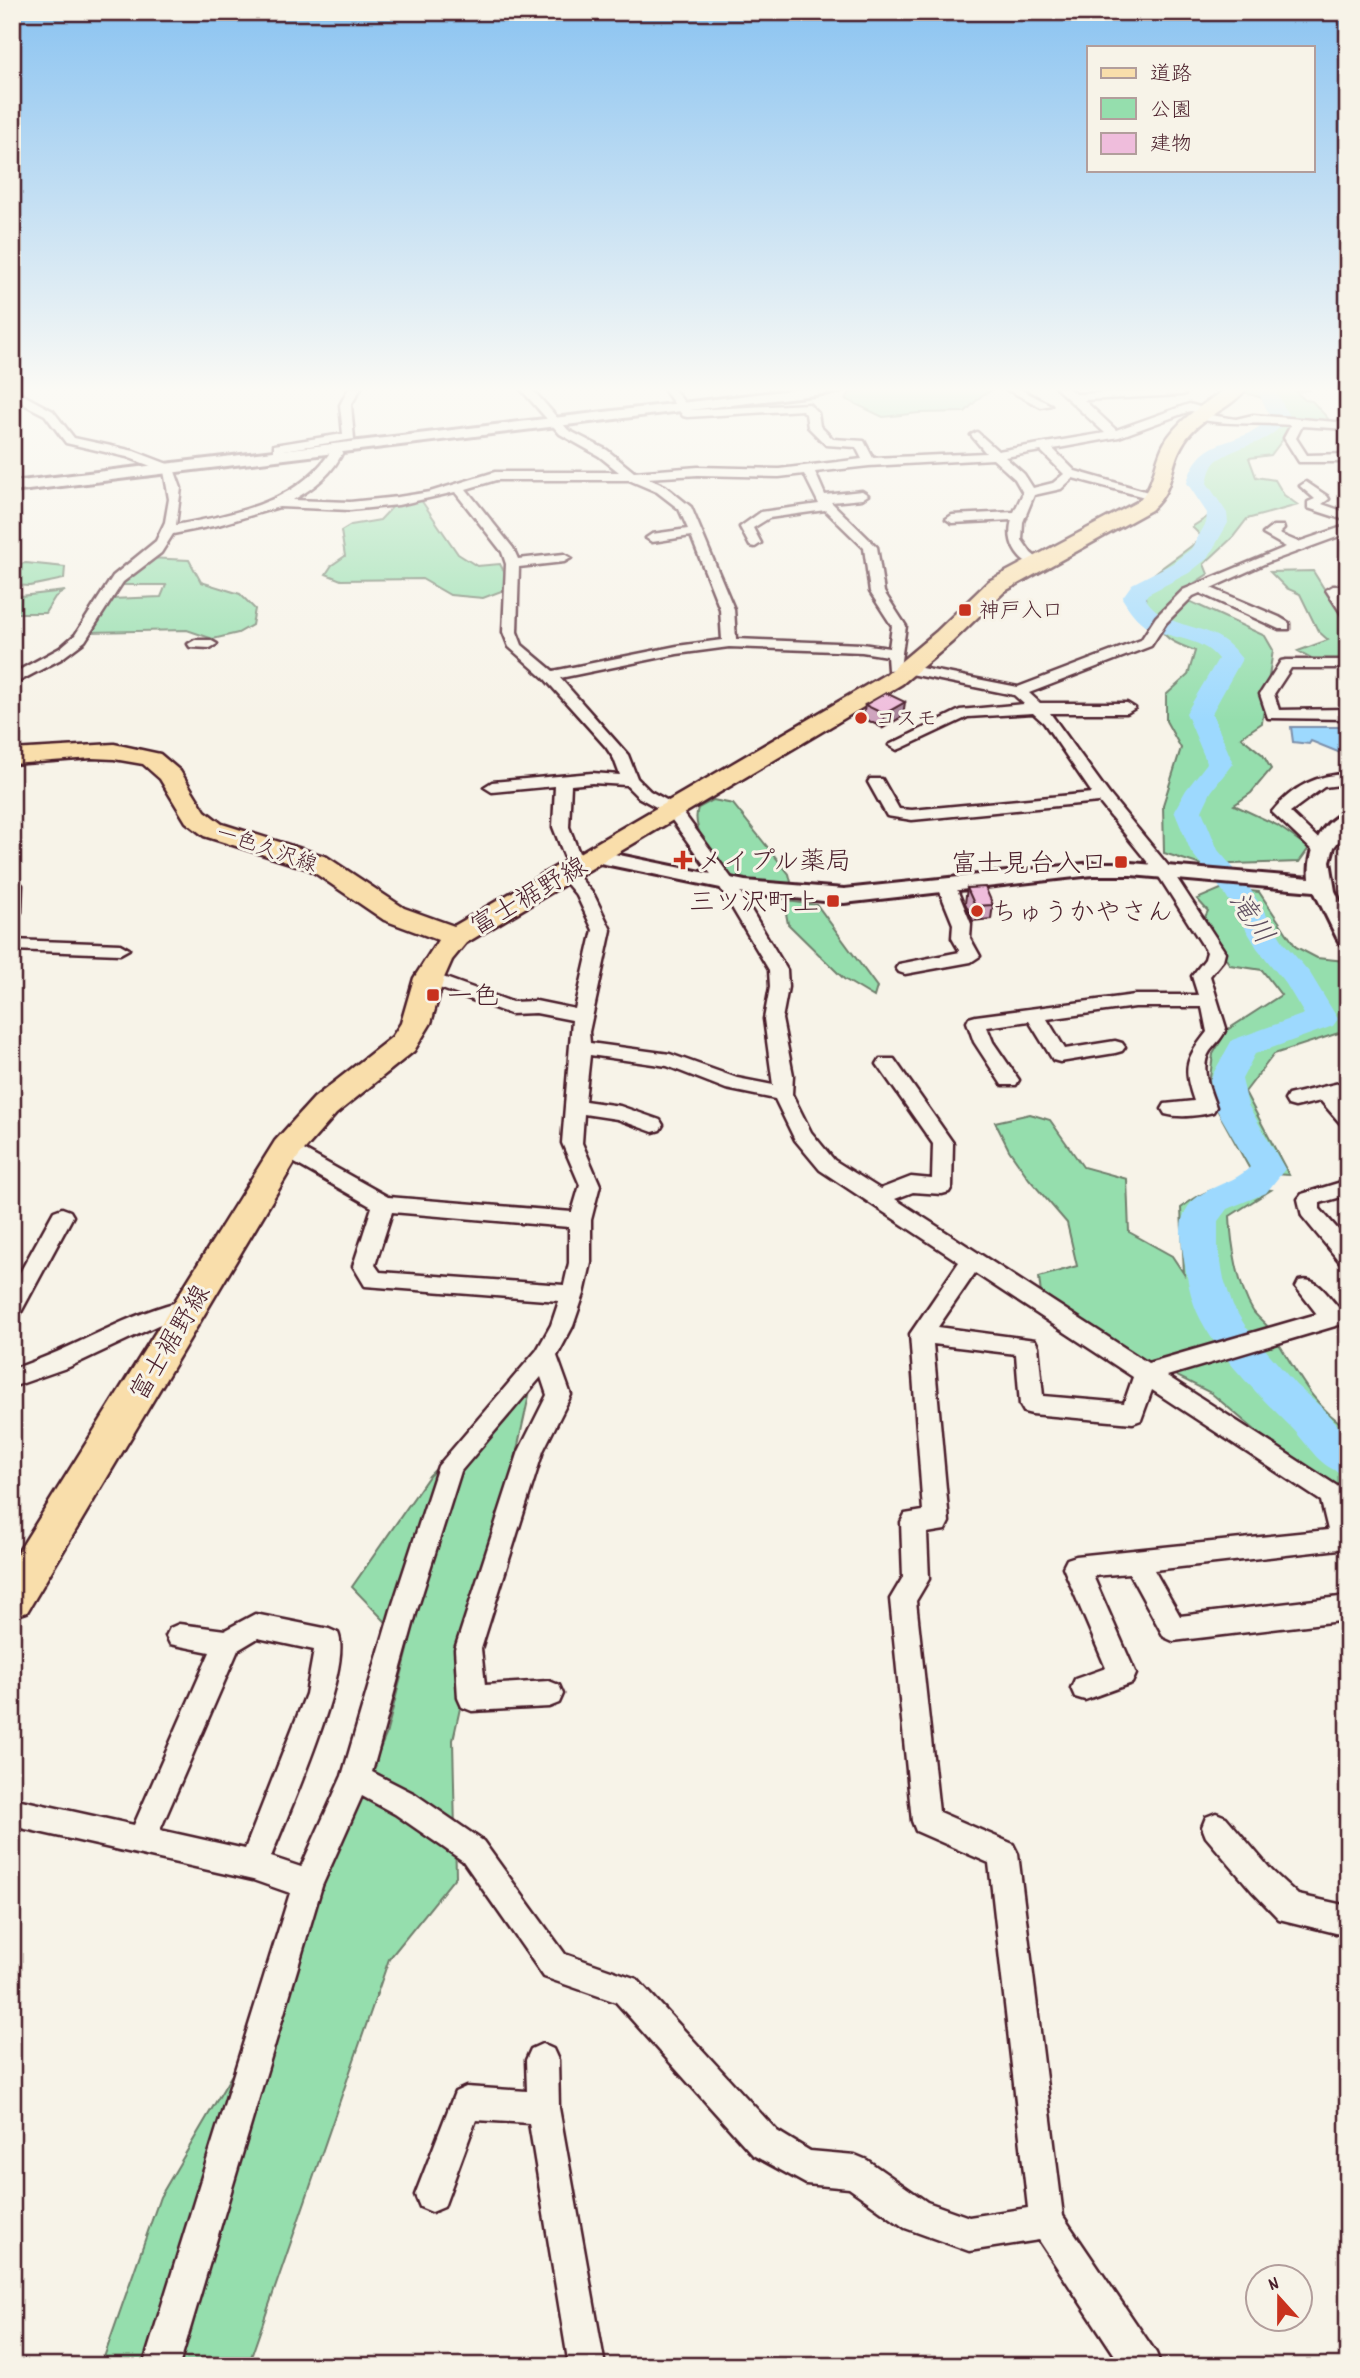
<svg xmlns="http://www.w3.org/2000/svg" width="1360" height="2378" font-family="Dekko,'Klee One',sans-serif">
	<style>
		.green { fill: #95dead; stroke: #707e6c; stroke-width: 2 }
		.water { fill: #9dd9fe; stroke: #7c8faa; stroke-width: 2 }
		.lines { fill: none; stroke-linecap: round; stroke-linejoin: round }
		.river { fill: #9dd9fe; fill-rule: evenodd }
		.minor-casing { stroke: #4a1f2b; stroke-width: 5 }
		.tertiary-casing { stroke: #4a1f2b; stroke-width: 6 }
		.primary-casing { stroke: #4a1f2b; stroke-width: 5 }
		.minor { fill: #f7f3e8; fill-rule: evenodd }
		.tertiary { fill: #f7f3e8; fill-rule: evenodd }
		.primary { fill: #f9deab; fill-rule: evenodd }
		.wall { fill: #cea3bd; stroke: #4a1f2b; stroke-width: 2 }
		.shaded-wall { fill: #a7849a; stroke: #4a1f2b; stroke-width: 2 }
		.building { fill: #efbddc; stroke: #4a1f2b; stroke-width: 2 }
		.poi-dot { fill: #c8321e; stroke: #f7f3e8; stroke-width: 2.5 }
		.labels { text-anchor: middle; stroke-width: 6; stroke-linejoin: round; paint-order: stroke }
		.far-poi-label { font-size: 21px; fill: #4a1f2b; stroke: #f7f3e8; text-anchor: start }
		.far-street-label { font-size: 21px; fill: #4a1f2b; stroke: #f7f3e8 }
		.poi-label { font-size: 26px; fill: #4a1f2b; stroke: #f7f3e8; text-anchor: start }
		.street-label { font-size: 26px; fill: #4a1f2b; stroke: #f7f3e8 }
		.water-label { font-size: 28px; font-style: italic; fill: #5f4e60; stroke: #f7f3e8 }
	</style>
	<rect width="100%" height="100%" fill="#f7f3e8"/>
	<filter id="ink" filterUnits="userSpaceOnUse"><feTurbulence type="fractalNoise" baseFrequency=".0143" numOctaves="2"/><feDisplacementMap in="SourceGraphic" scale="14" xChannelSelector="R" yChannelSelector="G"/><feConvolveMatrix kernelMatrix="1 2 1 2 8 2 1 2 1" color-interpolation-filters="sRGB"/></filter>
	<g filter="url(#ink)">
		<path class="green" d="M 888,388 L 997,388 L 982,395 L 965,412 L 919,413 L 883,417 L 845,399 L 851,392 Z
			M 1244,388 L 1306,388 L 1309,390 L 1296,392 L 1305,400 L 1312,401 L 1332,423 L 1307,422 L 1299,418 L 1271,455 L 1249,458 L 1256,477 L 1275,480 L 1284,495 L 1298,505 L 1247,519 L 1233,537 L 1204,564 L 1208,574 L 1176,595 L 1265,636 L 1273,650 L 1262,723 L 1241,737 L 1263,755 L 1271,769 L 1251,793 L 1234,805 L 1277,825 L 1309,848 L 1299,862 L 1201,865 L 1164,853 L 1163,805 L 1181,748 L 1166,721 L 1166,695 L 1188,675 L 1195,651 C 1186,647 1172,643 1166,636 C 1151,620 1134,592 1154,574 C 1170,561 1187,551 1202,537 L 1192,527 L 1221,508 L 1209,493 L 1202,477 L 1214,456 L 1275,419 L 1262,398 L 1246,393 Z
			M 421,500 L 458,554 L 477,566 L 500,564 L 512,587 L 483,598 L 450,595 L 422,579 L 341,580 L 326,574 L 332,565 L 345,556 L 341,531 L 351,525 L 380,520 L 398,501 Z
			M 148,558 L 189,560 L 201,582 L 240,594 L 255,609 L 252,625 L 238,633 L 213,639 L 187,630 L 89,632 L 111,599 L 161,597 L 166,585 L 114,585 Z
			M 26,563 L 65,567 L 64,579 L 30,586 L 12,585 L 12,565 Z
			M 1313,571 L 1348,627 L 1348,660 L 1315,660 L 1298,651 L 1328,640 L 1318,631 L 1300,594 L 1286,588 L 1270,572 Z
			M 65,591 L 55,597 L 45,613 L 12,613 L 12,597 Z
			M 713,800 L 733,804 L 789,874 L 792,886 L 727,879 C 715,860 690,831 698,808 Z
			M 1223,888 L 1259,892 L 1296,947 L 1317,958 L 1345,961 L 1348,964 L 1348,1030 L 1274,1054 L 1245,1092 L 1289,1175 L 1252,1173 L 1208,1093 L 1213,1054 L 1227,1030 L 1281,995 L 1262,970 L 1230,965 L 1202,923 L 1208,911 L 1197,899 Z
			M 787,901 L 817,905 L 877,987 L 874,997 L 844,979 L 788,924 L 785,908 Z
			M 1030,1114 L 1050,1120 L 1083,1167 L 1127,1179 L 1129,1232 L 1172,1256 L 1184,1274 L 1181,1208 C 1215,1181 1230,1185 1271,1190 L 1230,1216 C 1231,1243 1238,1287 1253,1311 C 1257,1317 1263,1321 1268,1327 C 1292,1361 1310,1406 1348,1428 L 1348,1497 L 1312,1478 L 1211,1393 L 1145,1360 L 1041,1294 L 1039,1277 L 1077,1266 L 1067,1223 L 1029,1179 L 1009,1150 L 995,1122 Z
			M 530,1374 L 530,1391 L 453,1740 L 456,1876 L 389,1959 L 248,2366 L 101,2366 L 160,2197 L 267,2015 L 386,1735 L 409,1646 L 352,1587 L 429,1476 Z"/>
		<path class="water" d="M 1291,727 L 1348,727 L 1348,756 L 1311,741 L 1309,744 L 1293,742 Z"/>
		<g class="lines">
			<path class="river" d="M 1256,388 L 1274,388 L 1289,416 C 1268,447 1247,441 1219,459 C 1211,464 1209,474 1207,483 L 1227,513 L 1228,523 L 1208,558 L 1189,573 L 1148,594 L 1145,598 C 1172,637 1212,616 1242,659 L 1212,713 L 1233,763 L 1211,792 L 1202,811 L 1218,850 L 1247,884 L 1284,943 L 1310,973 L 1338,1019 L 1333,1026 L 1255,1054 L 1242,1079 L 1248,1105 L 1285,1169 L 1266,1193 L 1227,1209 L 1218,1221 L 1218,1246 L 1224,1279 L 1233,1306 L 1246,1327 L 1296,1385 L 1320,1406 L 1348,1437 L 1348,1476 C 1316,1465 1313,1450 1292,1428 C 1258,1394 1218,1357 1197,1312 C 1190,1296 1187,1277 1184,1260 C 1182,1247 1179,1229 1183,1217 C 1194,1185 1230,1188 1250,1167 L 1214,1105 L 1210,1079 L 1232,1040 L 1304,1014 L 1286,984 L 1257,948 L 1225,894 L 1191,852 L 1174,811 L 1186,790 L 1207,763 L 1186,713 L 1218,659 C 1200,636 1171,640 1148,627 C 1136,620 1129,609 1122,598 L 1132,584 L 1173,563 L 1191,549 L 1206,523 L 1207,513 L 1187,483 C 1201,430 1243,451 1270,416 Z"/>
			<defs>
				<path id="minor" d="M 349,388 L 361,388 L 351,405 L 354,439 L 284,450 L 282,458 L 274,458 L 274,445 L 343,434 L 340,405 Z
					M 520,388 L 531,388 L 568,430 L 607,450 L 634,472 L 698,467 L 779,469 L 862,459 L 856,447 L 826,445 L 808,427 L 806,414 L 802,410 L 687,417 L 683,416 L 663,388 L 673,388 L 690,410 L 809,404 L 818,413 L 820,426 L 833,439 L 864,441 L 873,458 L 986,453 L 971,435 L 977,432 L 998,451 L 1105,433 L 1056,388 L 1068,388 L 1076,394 L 1185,390 L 1185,394 L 1181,395 L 1084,400 L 1116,430 L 1189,404 L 1211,410 L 1205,413 L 1190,411 L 1119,437 L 1053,449 L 1075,471 L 1162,496 L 1156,500 L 1073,478 L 1061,489 L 1034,495 L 1023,522 L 1022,540 L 1031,553 L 1044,564 L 1037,568 C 1016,561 1006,541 1012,520 L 952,523 L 946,519 L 952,515 L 1014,512 L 1023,493 L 1015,479 L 993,459 L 869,466 L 815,472 L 825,495 L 862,491 L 868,495 L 862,499 L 831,502 L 877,547 L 884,592 L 906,626 L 900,667 L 906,665 L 1018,687 L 1141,640 L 1156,617 L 1183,590 L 1286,547 L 1263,534 L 1273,526 L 1283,526 L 1284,529 L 1279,534 L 1298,542 L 1348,525 L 1348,533 L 1266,563 L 1211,588 L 1279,617 L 1289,623 L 1289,629 L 1279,629 L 1200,593 L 1193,596 L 1166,623 L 1151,646 L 1029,693 L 1040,703 L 1127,703 L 1135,708 L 1127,713 L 1050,713 L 1109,794 L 1170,868 L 1225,952 L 1223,960 L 1210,976 L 1226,1028 C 1223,1038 1216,1043 1210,1051 C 1199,1067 1210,1091 1216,1107 L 1213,1112 C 1199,1116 1179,1118 1165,1114 L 1162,1109 L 1165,1104 L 1194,1101 C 1182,1067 1186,1059 1207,1032 L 1202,1007 L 1135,1007 L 1047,1019 L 1065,1049 L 1115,1041 L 1122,1043 L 1125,1047 L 1122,1051 L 1115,1053 L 1060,1062 L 1053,1060 L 1029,1021 L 987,1027 L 993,1042 L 1019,1080 L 1016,1085 L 1002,1085 L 974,1042 L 967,1022 L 969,1018 L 976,1016 L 1135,995 L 1198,995 L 1192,976 L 1205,959 L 1207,952 L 1158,875 L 1099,802 L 912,820 L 887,816 L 868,782 L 870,779 L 882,779 L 899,809 L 912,810 L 1092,793 L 1044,723 L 1033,713 L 968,717 L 902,748 L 897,750 L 889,745 L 960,710 L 1024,704 L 1014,695 L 906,673 L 899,669 L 888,670 L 887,656 L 862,652 L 729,647 L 677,654 L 560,678 L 628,755 L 637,778 L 650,791 L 679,807 L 735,883 L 787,970 L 788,987 L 782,1019 L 793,1075 L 792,1094 L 811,1132 L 834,1160 L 880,1189 L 911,1177 L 932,1179 L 933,1144 L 877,1064 L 880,1059 L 894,1059 L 953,1143 L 952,1187 L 949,1192 L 942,1194 L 913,1192 L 895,1199 L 1148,1363 L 1317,1314 L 1296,1287 L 1299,1281 C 1317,1276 1327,1295 1338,1307 L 1348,1305 L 1348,1322 L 1342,1324 L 1167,1376 L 1348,1493 L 1348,1548 L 1154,1570 L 1180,1616 L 1348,1596 L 1348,1620 L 1173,1641 L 1164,1637 L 1129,1573 L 1093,1576 L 1136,1674 L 1132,1683 L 1085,1700 L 1075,1697 L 1071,1688 L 1075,1679 L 1106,1668 L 1063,1567 L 1067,1559 L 1076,1556 L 1328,1530 L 1321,1501 L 1152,1390 L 1141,1420 L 1133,1423 L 1032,1414 L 1024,1412 L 1020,1405 L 1016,1354 L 933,1344 L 949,1522 L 945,1530 L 927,1533 L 929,1579 L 916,1601 L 939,1812 L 1013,1844 L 1018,1854 L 1063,2216 L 1156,2353 L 1161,2366 L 1122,2366 L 1039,2240 L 969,2251 L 905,2228 L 849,2188 L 806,2184 L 753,2155 L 616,2002 L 544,1977 L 463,1861 L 395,1814 L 362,1796 L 322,1886 L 179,2366 L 143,2366 L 290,1893 L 253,1880 L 12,1826 L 12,1798 L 134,1825 L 210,1652 L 170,1644 L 166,1636 L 170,1628 L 179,1624 L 225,1630 L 255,1614 L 329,1629 L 338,1633 C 354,1667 287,1816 271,1857 L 301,1867 L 342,1776 L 391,1610 L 438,1466 L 537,1350 L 551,1325 L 559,1301 L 365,1286 L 353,1266 L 372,1207 L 279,1154 L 276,1149 L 279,1144 L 293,1144 L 388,1197 L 572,1212 L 580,1185 L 562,1143 L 572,1020 L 536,1013 L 510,1014 L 423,982 L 420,978 L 429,972 L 512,1002 L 536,1001 L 575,1009 L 593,930 L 577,896 L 557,872 L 560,868 L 569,868 L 553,827 L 555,786 L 492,792 L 484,787 L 492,782 L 592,773 L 620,775 L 614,759 L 606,747 L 545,679 L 509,647 L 503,632 L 506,564 L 502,552 L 455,492 L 398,505 L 350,510 L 279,507 L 218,525 L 173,534 L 161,553 L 123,582 L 85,641 L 61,659 L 12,685 L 12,674 L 60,648 L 75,635 L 113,576 L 156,541 L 165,522 L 169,499 L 164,471 L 127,457 L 66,443 L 45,415 L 12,398 L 12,389 L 53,411 L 74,438 L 134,451 L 173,466 L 181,488 L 176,525 C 235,514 302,502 334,446 L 338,445 L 344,449 C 334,473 315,487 293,500 L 350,502 L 398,497 L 430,492 L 495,472 L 619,472 L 599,456 L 560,434 ZM 1041,451 L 1064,474 L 1053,483 L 1033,488 L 1024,474 L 1005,457 ZM 804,474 L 819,504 L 761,512 L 740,527 L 750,546 L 755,547 L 761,543 L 753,528 L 769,518 L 825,510 L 864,548 L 870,592 L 892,626 L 889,648 L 862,644 L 736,639 L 734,609 L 691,507 L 665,486 L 647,478 L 698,475 L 779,477 ZM 496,480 L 629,480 L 657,492 L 679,509 L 688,529 L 652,534 L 646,538 L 652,542 L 691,536 L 720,609 L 722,640 L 677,646 L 553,671 L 522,645 L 517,632 L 519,567 L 564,562 L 571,558 L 564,554 L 518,559 L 513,548 L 466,489 ZM 592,783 L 626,785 L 638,797 L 667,813 L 718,884 L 769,970 L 770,987 L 764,1019 L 773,1085 L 737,1078 L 670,1054 L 590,1043 L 589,1032 L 611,930 L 594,895 L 574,871 L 582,870 L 584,866 L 569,827 L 571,785 ZM 590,1055 L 667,1066 L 726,1089 L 775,1099 L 795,1140 L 820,1170 L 959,1262 L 910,1334 L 923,1511 L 905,1514 L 901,1522 L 903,1577 L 890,1599 L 912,1821 L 916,1831 L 989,1863 L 1028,2208 L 969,2217 L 927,2202 L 867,2160 L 855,2155 L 810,2151 L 777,2131 L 637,1979 L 565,1954 L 483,1841 L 415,1794 L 372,1772 L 417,1610 L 461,1471 L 541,1377 L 547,1395 L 519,1451 L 455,1649 L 458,1698 L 462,1707 L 472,1711 L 549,1707 L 559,1703 L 563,1694 L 559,1685 L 549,1681 L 485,1685 L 481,1649 L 543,1451 L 571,1395 L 557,1356 L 573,1326 L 584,1294 L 591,1263 L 591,1220 L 600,1185 L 582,1143 L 584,1114 L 617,1119 L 653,1132 L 660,1130 L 663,1125 L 660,1120 L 620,1106 L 585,1101 ZM 392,1212 L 569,1227 L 569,1263 L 564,1285 L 380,1272 L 375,1265 ZM 975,1273 L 1133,1377 L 1124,1403 L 1043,1396 L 1038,1346 L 1035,1340 L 938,1327 ZM 258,1638 L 314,1650 L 306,1694 L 245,1849 L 160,1830 L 238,1650 Z
					M 1004,388 L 1018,388 L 1051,405 L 1041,407 Z
					M 1197,413 L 1236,419 L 1253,415 L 1348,423 L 1348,429 L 1302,426 L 1296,438 L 1307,455 L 1348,454 L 1348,462 L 1299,462 L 1284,438 L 1291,425 C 1258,422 1226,426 1193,418 L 1191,416 Z
					M 1306,482 L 1327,496 L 1329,499 L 1322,504 L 1348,513 L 1348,521 L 1308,508 L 1308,502 L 1315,499 L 1300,486 Z
					M 1333,586 L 1348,586 L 1348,594 L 1342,594 L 1348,602 L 1348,617 L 1343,616 L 1326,590 Z
					M 195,640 L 210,640 L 217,644 L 210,648 L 190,647 L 188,644 Z
					M 1286,660 L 1348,660 L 1348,668 L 1291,668 L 1274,694 L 1279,710 L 1348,709 L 1348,719 L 1268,718 L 1260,694 L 1281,661 Z
					M 1348,774 L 1348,784 L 1324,787 L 1290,812 L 1330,850 L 1328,854 L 1316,854 L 1272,812 C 1291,788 1317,774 1348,774 Z
					M 12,880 L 22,885 L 21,912 L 12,917 Z
					M 947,882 L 956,887 L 971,924 L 970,938 L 980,956 L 971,962 L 905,974 L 899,972 L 896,968 L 899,964 L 960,952 L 952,938 L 953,924 L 938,887 Z
					M 12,940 L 120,944 L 129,949 L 120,954 L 12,950 Z
					M 1348,1081 L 1348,1095 L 1340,1096 L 1348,1106 L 1348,1126 L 1341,1124 L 1321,1101 L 1295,1107 L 1288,1105 L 1285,1100 L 1288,1095 Z
					M 1348,1180 L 1348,1195 L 1320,1203 L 1320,1209 L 1348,1241 L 1348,1264 L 1340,1262 L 1302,1216 L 1298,1199 L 1302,1194 Z
					M 62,1208 L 70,1211 L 73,1216 L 20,1314 L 12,1316 L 12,1287 L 54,1211 Z
					M 190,1299 L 198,1301 L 201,1307 L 198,1313 L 158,1325 L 69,1367 L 12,1387 L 12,1369 C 74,1350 127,1312 190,1299 Z
					M 1216,1813 L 1226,1817 L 1272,1871 L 1298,1895 L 1348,1906 L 1348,1936 L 1279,1919 L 1252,1891 L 1206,1837 L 1202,1827 L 1206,1817 Z
					M 542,2044 L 553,2049 L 558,2060 L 559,2108 L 605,2366 L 569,2366 L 529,2123 L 476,2120 L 444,2207 L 432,2212 L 420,2207 L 415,2195 L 455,2092 L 466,2087 L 527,2091 L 526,2060 L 531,2049 Z"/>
				<path id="tertiary" d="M 808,388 L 846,388 L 839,392 L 12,492 L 12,482 Z
					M 1348,812 L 1348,829 L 1334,847 L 1330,861 L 1335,891 L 1348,917 L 1348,945 L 1340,943 L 1337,938 L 1314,891 L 1131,875 L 1093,875 L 844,903 L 745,893 L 595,862 L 588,860 L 584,856 L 588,852 L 595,850 L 745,881 L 844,889 L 1093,863 L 1131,863 L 1310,878 C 1307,853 1321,819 1348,812 Z"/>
				<path id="primary" d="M 1227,388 L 1247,388 C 1230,410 1199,417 1184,442 C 1168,466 1176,488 1151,510 L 1005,591 L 952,642 L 902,684 L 466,943 L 452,960 L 444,978 L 431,1023 L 414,1051 L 336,1114 L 298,1157 L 27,1612 L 12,1617 L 12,1562 L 275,1141 L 314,1098 L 392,1037 L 401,1023 L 414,978 L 438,940 L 384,920 L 309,869 L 204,836 L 186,822 L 160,779 L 143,764 L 114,759 L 92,758 L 12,764 L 12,750 L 114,744 L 160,754 L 180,771 L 205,811 L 222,824 L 327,857 L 404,908 L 454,926 L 886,674 L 936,632 L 989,581 L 1137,502 C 1156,485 1153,463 1165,442 C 1180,418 1204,404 1227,388 Z"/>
			</defs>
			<use href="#minor" class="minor-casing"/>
			<use href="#tertiary" class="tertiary-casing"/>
			<use href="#primary" class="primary-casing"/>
			<use href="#minor" class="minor"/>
			<use href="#tertiary" class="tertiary"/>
			<use href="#primary" class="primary"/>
		</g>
		<path class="wall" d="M 865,705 L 903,716 L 883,728 L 863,718 Z
			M 967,888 L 993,905 L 991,919 L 973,921 L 965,903 Z"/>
		<path class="shaded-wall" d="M 905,702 L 903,716 L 883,728 L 884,714 Z"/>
		<path class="building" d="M 886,693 L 905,702 L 884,714 L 865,705 Z
			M 985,887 L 993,905 L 975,906 L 967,888 Z"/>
	</g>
	<linearGradient id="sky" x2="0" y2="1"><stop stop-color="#8ac3f1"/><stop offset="0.54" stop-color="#fbfaf5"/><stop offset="1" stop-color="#fbfaf5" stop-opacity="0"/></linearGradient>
	<rect width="1360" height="721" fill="url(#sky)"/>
	<g class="poi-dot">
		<rect x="958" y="603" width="14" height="14" rx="3.5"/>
		<circle cx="861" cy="718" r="7"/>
		<path d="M679.5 849.5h7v7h7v7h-7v7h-7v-7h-7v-7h7z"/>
		<rect x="1114" y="855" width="14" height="14" rx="3.5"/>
		<rect x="826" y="894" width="14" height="14" rx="3.5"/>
		<circle cx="977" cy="911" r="7"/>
		<rect x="426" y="988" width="14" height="14" rx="3.5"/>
	</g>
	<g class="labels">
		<g class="far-poi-label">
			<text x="979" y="617">神戸入口</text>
			<text x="875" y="725">コスモ</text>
		</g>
		<g class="far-street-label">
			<text transform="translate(267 848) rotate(19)" y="7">一色久沢線</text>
		</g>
		<g class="poi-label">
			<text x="697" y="869">メイプル薬局</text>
			<text x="1107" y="871" text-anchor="end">富士見台入口</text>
			<text x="819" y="910" text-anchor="end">三ツ沢町上</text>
			<text x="991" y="920">ちゅうかやさん</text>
			<text x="447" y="1004">一色</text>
		</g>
		<g class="street-label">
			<text transform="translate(528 895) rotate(-30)" y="9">富士裾野線</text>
			<text transform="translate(169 1342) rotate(-59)" y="9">富士裾野線</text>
		</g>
		<g class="water-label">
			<text transform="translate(1253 917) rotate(56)" y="10">滝川</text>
		</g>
	</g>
	<rect width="1360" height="2378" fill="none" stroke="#f7f3e8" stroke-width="42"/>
	<rect x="21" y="21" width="1318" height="2336" fill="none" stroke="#4a1f2b" stroke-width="2.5" filter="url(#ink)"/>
	<rect x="1087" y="46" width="228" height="126" fill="#f7f3e8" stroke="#b29e9c" stroke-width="2"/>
	<rect x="1101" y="68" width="35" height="10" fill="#f9deab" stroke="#b29e9c" stroke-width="2"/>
	<text x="1150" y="80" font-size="21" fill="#4a1f2b">道路</text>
	<rect x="1101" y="98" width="35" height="21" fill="#95dead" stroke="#b29e9c" stroke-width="2"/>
	<text x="1150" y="116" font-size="21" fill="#4a1f2b">公園</text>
	<rect x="1101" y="133" width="35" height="21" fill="#efbddc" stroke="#b29e9c" stroke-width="2"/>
	<text x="1150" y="150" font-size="21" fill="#4a1f2b">建物</text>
	<g transform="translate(1279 2298) rotate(339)"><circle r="33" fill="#f7f3e8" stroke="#b29e9c" stroke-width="2"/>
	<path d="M0-5L12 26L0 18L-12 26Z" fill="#c8321e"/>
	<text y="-10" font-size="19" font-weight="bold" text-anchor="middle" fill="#4a1f2b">N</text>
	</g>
</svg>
